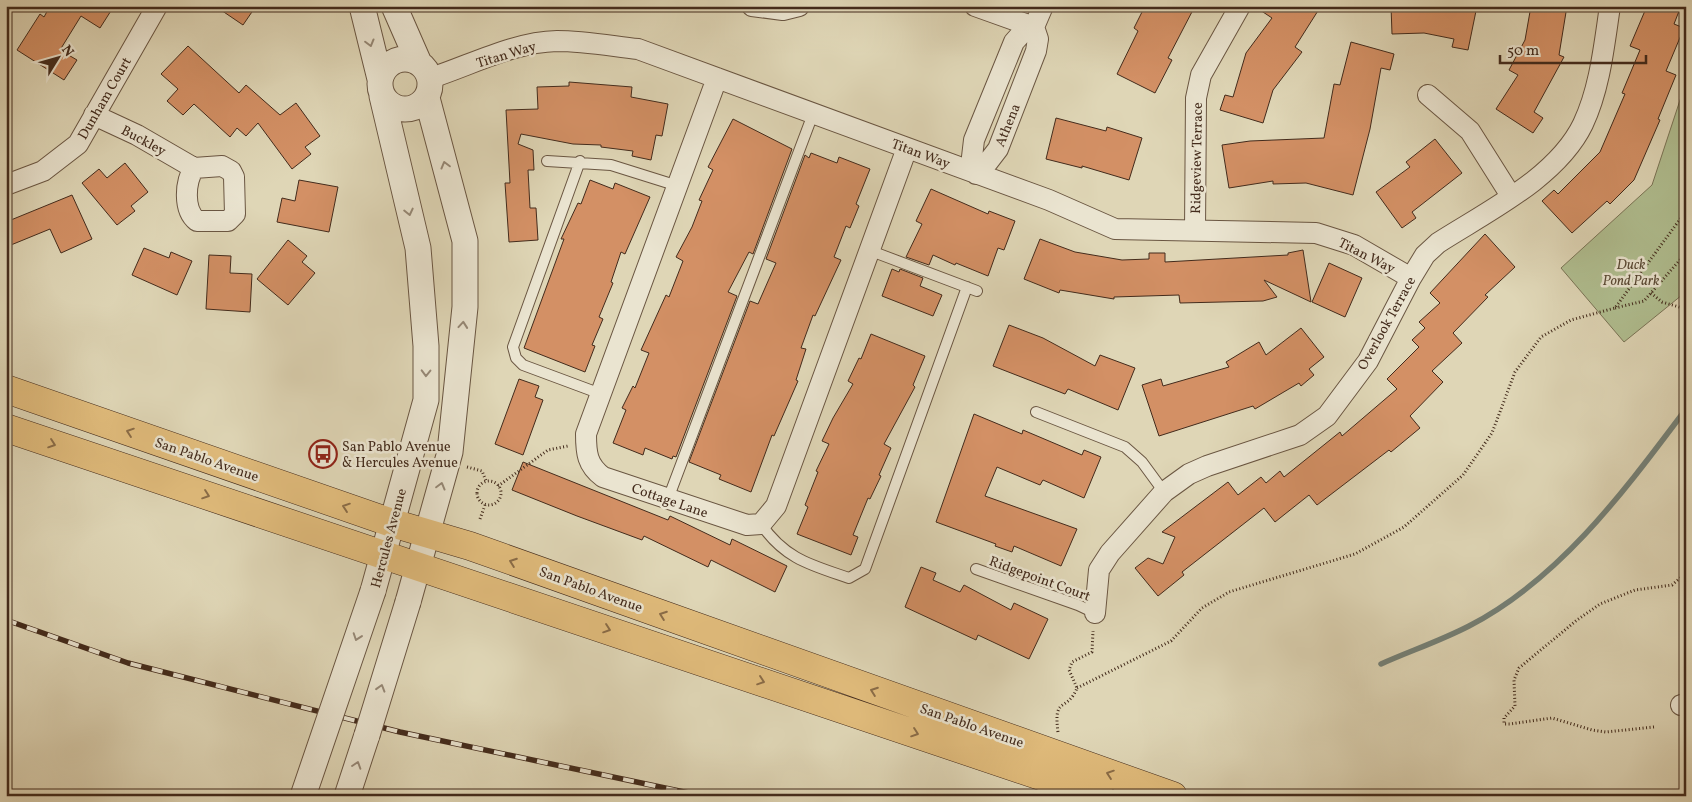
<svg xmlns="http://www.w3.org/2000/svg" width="1692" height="802" font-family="Vollkorn,serif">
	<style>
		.green { fill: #b0be90; stroke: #7a7456 }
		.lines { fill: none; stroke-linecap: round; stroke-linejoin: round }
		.stream { stroke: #748077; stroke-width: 5.5 }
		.building { fill: #d39065; stroke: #432b1c }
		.service-casing { stroke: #6a5642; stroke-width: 12 }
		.minor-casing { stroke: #6a5642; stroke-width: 22 }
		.tertiary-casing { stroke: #6a5642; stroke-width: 27 }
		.primary-casing { stroke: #432b1c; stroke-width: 29 }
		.path { stroke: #432b1c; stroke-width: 3; stroke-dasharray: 1 2.5; stroke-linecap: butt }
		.service { stroke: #eae4d0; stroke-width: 10 }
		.minor { stroke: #eae4d0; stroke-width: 20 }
		.tertiary { stroke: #eae4d0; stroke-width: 25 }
		.primary { stroke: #e0bb7b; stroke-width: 28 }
		.rail-casing { stroke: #432b1c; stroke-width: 5.5 }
		.rail { stroke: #eae4d0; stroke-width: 4; stroke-dasharray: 11; stroke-linecap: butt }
		.tertiary-bridge-casing { stroke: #6a5642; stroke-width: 27; stroke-linecap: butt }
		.tertiary-bridge { stroke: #eae4d0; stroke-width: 25 }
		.oneway { stroke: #968876 }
		.oneway2 { stroke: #8a6c47 }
		.labels { text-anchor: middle; stroke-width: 5; stroke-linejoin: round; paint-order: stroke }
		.street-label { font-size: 14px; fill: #432b1c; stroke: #eae4d0 }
		.park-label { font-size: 14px; font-style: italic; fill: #594833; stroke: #eae4d0 }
		.poi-label { font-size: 14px; fill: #432b1c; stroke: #eae4d0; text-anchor: start }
	</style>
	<rect width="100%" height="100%" fill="#dfd6b6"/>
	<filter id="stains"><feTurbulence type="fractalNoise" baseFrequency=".004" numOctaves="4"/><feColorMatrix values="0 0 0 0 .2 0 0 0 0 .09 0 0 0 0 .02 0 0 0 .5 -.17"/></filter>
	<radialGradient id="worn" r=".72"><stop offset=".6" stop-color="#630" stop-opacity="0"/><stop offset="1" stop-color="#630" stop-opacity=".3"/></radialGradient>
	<path class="green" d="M 1686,82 L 1686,299 L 1682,295 L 1624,342 L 1561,268 L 1652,185 Z"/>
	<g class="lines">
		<path class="stream" d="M 1381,664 C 1410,651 1440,641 1469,626 C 1560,579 1625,490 1686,409"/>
	</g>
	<path class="building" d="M 50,6 L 114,6 L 100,28 L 81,16 L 60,50 L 77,60 L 64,80 L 17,50 L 40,14 L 44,17 Z
		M 215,6 L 256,6 L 243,25 Z
		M 1145,6 L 1195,6 L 1168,58 L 1172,60 L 1155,93 L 1117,74 L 1138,31 L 1134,28 Z
		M 1254,6 L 1321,6 L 1295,47 L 1302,52 L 1273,90 L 1263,123 L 1220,110 L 1225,95 L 1233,97 L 1246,53 L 1272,18 Z
		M 1391,6 L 1477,6 L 1468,50 L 1452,47 L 1454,39 L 1424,33 L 1392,34 Z
		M 1531,6 L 1567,6 L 1559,55 L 1564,57 L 1534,112 L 1543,118 L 1533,133 L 1496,109 L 1518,75 L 1509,70 L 1525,40 Z
		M 1647,6 L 1681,6 L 1674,24 L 1684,28 L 1666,71 L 1676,75 L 1658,119 L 1660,120 L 1634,180 L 1610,204 L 1607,201 L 1572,233 L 1542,201 L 1554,190 L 1558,194 L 1600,152 L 1625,94 L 1622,93 L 1640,50 L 1630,46 Z
		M 1351,42 L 1394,54 L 1390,70 L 1381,68 L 1370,129 L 1353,195 L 1306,183 L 1273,184 L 1273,181 L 1229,188 L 1222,145 L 1250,141 L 1324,138 L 1334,84 L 1340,85 Z
		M 188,46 L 239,93 L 246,85 L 280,115 L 296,103 L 320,136 L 305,147 L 311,154 L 292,169 L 258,123 L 246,136 L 237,128 L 230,137 L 194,104 L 183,115 L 167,101 L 178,89 L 161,74 Z
		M 569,82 L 632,87 L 631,97 L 668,104 L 662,136 L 656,135 L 651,160 L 632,156 L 633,151 L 601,147 L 601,145 L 573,144 L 521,134 L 518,144 L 533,150 L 534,170 L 528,170 L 530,208 L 536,208 L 538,240 L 509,242 L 505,183 L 510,183 L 506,110 L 538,109 L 537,87 L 569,86 Z
		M 1056,118 L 1106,131 L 1107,127 L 1142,138 L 1129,180 L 1082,166 L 1082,168 L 1046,159 Z
		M 733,119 L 792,149 L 753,254 L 749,252 L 728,292 L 737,296 L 676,457 L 673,456 L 672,459 L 645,448 L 643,455 L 613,443 L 626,410 L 622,408 L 633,386 L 635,388 L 649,353 L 641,350 L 666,295 L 669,297 L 683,261 L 676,257 L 692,227 L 702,201 L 699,200 L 713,170 L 708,167 Z
		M 1435,139 L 1462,173 L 1412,212 L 1416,218 L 1402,228 L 1376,192 L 1410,167 L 1406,162 Z
		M 811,153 L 837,163 L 839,157 L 870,169 L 856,204 L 859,206 L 850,228 L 846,226 L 834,257 L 841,260 L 815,316 L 813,315 L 801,348 L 806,349 L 796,380 L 798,381 L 774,436 L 772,435 L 751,492 L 719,479 L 721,475 L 689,462 L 750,301 L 758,304 L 776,263 L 766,259 L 805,155 L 809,158 Z
		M 125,163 L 148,192 L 131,206 L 135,211 L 117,225 L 82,183 L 99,169 L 107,178 Z
		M 299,180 L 338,187 L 329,232 L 277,222 L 282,198 L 295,201 Z
		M 590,180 L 613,189 L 615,183 L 650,197 L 625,254 L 621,252 L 611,282 L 613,283 L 599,317 L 603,319 L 592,345 L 595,346 L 585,372 L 524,348 L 564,239 L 561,239 L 578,203 L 581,204 Z
		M 931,189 L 988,214 L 989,211 L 1015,221 L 1004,250 L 998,248 L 988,276 L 956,263 L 955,265 L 933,255 L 929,265 L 906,257 L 922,224 L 916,221 Z
		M 72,195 L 92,239 L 61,253 L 50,229 L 6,247 L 6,222 Z
		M 1485,234 L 1515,267 L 1485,295 L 1488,297 L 1453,333 L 1462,343 L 1432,371 L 1443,382 L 1410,416 L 1420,428 L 1391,452 L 1389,450 L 1317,505 L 1309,495 L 1275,522 L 1264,508 L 1182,572 L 1184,575 L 1158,596 L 1135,568 L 1148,558 L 1163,564 L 1175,537 L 1162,532 L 1228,482 L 1238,495 L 1261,477 L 1266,483 L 1280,471 L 1284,477 L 1340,432 L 1342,436 L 1397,389 L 1387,379 L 1419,347 L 1412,340 L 1425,328 L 1419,322 L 1440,303 L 1430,293 Z
		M 1040,239 L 1075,252 L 1122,260 L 1149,259 L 1149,253 L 1165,253 L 1165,262 L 1288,255 L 1288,253 L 1303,250 L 1311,302 L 1264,280 L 1277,297 L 1263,301 L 1180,303 L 1179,295 L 1114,297 L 1114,299 L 1060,290 L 1059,293 L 1024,279 Z
		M 288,240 L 307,256 L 302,262 L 315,273 L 288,305 L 257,279 Z
		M 144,248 L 169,258 L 171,252 L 192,261 L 177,295 L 132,275 Z
		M 209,255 L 231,256 L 230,273 L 252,274 L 250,312 L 206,309 Z
		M 1329,263 L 1362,278 L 1345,317 L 1312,302 Z
		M 892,269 L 899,272 L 900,269 L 923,278 L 920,286 L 942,295 L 933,316 L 882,296 Z
		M 1009,325 L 1043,338 L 1095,366 L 1100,355 L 1135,368 L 1118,410 L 1068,389 L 1065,394 L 993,366 Z
		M 1301,328 L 1324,357 L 1309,369 L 1314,375 L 1301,386 L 1299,383 L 1255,409 L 1253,406 L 1159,436 L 1142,385 L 1161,379 L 1163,386 L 1229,367 L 1226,362 L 1259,342 L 1266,355 Z
		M 871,334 L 925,356 L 913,385 L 915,387 L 884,444 L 891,448 L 879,475 L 881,476 L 870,499 L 868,498 L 853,535 L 858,537 L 851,555 L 797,534 L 808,507 L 805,505 L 818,472 L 816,471 L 829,444 L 822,441 L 833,418 L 853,384 L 848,381 L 859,358 L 861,359 Z
		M 519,379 L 539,386 L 535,397 L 543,400 L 523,455 L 495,444 Z
		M 974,414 L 1022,434 L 1023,430 L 1082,455 L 1084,450 L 1101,457 L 1084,498 L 1043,480 L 1040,485 L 997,467 L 985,496 L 1077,529 L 1061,566 L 1014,546 L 1012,552 L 995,546 L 996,544 L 936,522 Z
		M 523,462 L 668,520 L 670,516 L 730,545 L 732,539 L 787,566 L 775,592 L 711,560 L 708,567 L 644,536 L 642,540 L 577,516 L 512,490 Z
		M 921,567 L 936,573 L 933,580 L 960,592 L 964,585 L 1011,610 L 1014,603 L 1048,619 L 1029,659 L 978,635 L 976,640 L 905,607 Z"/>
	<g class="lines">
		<defs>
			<path id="service" d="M 547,161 L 611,165 L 678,186
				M 580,161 L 513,347 L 516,358 L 523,365 L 601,394
				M 871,251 L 977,291
				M 1036,412 L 1125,447 L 1142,462 L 1164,492
				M 668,499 L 813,114
				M 761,524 C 785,559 811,565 849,578 L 865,569 L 967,287
				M 976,569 L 1078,605 L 1095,613"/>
			<path id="minor" d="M 752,6 L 783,10 L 799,6
				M 975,6 L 1034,27 L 1043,6
				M 1034,27 L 1038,39 L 1036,51 L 998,149 L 988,162 L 976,174 L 972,157 L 974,140 L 1014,42 L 1022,33 Z
				M 431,78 C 471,65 514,42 557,41 C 584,41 611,46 638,49 L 1049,200 L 1115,229 L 1316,233 L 1354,245 L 1411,278
				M 717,78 L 586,434 C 586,453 587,465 603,477 L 747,525 L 761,524 L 776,506 L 907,148
				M 1428,95 L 1470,131 L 1511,196
				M 94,115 L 137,135 L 194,168 L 222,166 L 231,171 L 234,177 L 235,214 L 228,221 L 197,221 C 183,210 185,182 194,168
				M 6,185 L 43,171 L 78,144 L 157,6
				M 1195,230 L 1196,98 L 1201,75 L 1240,6
				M 1095,613 L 1099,570 L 1110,553 L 1164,492 L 1189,474 L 1207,466 L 1300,435 L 1327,416 L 1368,361 L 1411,278 L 1425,255 L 1438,243 C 1486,212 1557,178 1583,124 C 1600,88 1604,46 1610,6
				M 1681,705 L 1686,704"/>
			<path id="tertiary" d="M 362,6 L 380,79
				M 394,6 L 419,63
				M380 84a25 25 0 1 1 50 0a25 25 0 1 1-50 0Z
				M 373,591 L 426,400 L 426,346 L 418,248 L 382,96
				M 408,602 L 450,452 L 465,307 L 465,241 L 427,98
				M 347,796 L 367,735"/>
			<path id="primary" d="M 6,389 L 392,523 L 470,546 L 1173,796
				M 6,428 L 1100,796"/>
		</defs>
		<use href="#service" class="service-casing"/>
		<use href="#minor" class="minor-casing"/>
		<use href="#tertiary" class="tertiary-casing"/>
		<use href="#primary" class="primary-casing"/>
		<path class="path" d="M 1651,293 L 1662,302 L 1686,309
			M 1615,308 L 1644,301 L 1686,253
			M 467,467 L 482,471 L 486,481
			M477 493a12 12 0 1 1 24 0a12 12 0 1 1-24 0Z
			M 498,486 L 548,450 L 568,446
			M 480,519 L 485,505
			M 1077,688 L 1171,641 L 1202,608 L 1229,592 L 1355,554 L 1404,527 L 1463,475 L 1492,433 L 1515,372 L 1541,337 L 1571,320 L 1615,308 L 1686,211
			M 1654,727 L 1606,732 L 1592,730 L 1552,718 L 1510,724 L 1504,724 L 1504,718 L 1515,706 L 1514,680 L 1519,668 L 1577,620 L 1600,604 L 1635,590 L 1672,585 L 1686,573
			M 1058,732 C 1053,695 1067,713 1077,688 L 1069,670 L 1072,662 L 1092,652 L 1093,631"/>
		<use href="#service" class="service"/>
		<use href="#minor" class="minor"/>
		<use href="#tertiary" class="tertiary"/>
		<use href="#primary" class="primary"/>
		<defs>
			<path id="rail" d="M 6,620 L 128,663 L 400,732 L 703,796"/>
		</defs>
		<use href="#rail" class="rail-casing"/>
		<use href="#rail" class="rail"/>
		<defs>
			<path id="tertiary-bridge" d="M 367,735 L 408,602
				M 303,796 L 373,591"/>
		</defs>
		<use href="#tertiary-bridge" class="tertiary-bridge-casing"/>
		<use href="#tertiary-bridge" class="tertiary-bridge"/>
	</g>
	<defs><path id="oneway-chevron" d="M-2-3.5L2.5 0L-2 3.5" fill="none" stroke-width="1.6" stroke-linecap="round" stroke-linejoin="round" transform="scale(1.25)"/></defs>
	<g class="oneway">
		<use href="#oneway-chevron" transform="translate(370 43) rotate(75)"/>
		<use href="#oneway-chevron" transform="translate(445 165) rotate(-105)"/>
		<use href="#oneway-chevron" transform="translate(409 212) rotate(77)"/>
		<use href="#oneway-chevron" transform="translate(463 325) rotate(-85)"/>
		<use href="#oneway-chevron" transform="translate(426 373) rotate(91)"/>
		<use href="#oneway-chevron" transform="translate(441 486) rotate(-75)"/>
		<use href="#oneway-chevron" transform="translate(357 637) rotate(109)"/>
		<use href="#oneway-chevron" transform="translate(381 688) rotate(-73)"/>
		<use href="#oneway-chevron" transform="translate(357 765) rotate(-72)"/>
	</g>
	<g class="oneway2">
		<use href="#oneway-chevron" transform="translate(130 432) rotate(-161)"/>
		<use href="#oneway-chevron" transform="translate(52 444) rotate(19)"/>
		<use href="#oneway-chevron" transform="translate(206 495) rotate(19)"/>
		<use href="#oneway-chevron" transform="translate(346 507) rotate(-161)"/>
		<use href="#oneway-chevron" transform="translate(513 562) rotate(-160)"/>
		<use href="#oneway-chevron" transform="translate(663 615) rotate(-160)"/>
		<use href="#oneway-chevron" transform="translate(607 629) rotate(19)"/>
		<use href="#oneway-chevron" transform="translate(761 681) rotate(19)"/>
		<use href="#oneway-chevron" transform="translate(874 691) rotate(-160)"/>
		<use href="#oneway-chevron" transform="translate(915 733) rotate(19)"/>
		<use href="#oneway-chevron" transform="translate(1110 774) rotate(-161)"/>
	</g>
	<defs>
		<symbol id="bus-ring" viewBox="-11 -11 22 22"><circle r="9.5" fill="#eae4d0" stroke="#8f2418" stroke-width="1.5"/><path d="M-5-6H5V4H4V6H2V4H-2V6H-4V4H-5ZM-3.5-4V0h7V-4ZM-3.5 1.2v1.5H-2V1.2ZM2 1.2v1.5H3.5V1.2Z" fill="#8f2418"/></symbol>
	</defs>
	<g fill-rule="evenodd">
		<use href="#bus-ring" x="307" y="438" width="32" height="32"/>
	</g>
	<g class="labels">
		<g class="street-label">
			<text transform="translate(506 54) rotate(-17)" y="5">Titan Way</text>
			<text transform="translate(104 98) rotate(-60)" y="5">Dunham Court</text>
			<text transform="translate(1007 125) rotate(-68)" y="5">Athena</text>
			<text transform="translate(144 140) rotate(28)" y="5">Buckley</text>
			<text transform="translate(921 153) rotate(20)" y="5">Titan Way</text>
			<text transform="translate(1196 158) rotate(-89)" y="5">Ridgeview Terrace</text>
			<text transform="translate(1367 255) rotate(27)" y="5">Titan Way</text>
			<text transform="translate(1386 323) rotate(-61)" y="5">Overlook Terrace</text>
			<text transform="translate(207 459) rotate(19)" y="5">San Pablo Avenue</text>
			<text transform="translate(670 500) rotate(19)" y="5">Cottage Lane</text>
			<text transform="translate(388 538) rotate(-75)" y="5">Hercules Avenue</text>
			<text transform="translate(1040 578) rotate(20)" y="5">Ridgepoint Court</text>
			<text transform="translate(591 589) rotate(20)" y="5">San Pablo Avenue</text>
			<text transform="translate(972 725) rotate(19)" y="5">San Pablo Avenue</text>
		</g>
		<g class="park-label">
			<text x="1631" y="269">Duck<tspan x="1631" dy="16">Pond Park</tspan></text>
		</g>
		<g class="poi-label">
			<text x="342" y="451">San Pablo Avenue<tspan x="342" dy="16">&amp; Hercules Avenue</tspan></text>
		</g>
	</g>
	<rect width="1692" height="802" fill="none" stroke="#dfd6b6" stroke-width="25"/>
	<rect x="8" y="8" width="1677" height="787" fill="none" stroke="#432b1c" stroke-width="2.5"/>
	<rect x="12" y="12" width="1667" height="777" fill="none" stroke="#432b1c"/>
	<g transform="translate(58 58) rotate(53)" stroke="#eae4d0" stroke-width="4" paint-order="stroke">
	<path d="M0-4L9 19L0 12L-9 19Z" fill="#432b1c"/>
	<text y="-8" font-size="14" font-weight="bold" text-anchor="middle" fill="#432b1c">N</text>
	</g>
	<path d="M1500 55v8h146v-8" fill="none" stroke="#432b1c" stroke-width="2.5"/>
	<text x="1507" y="55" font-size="15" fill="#432b1c" stroke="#eae4d0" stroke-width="4" paint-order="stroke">50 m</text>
	<rect width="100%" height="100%" filter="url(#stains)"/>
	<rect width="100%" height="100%" fill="url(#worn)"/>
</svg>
